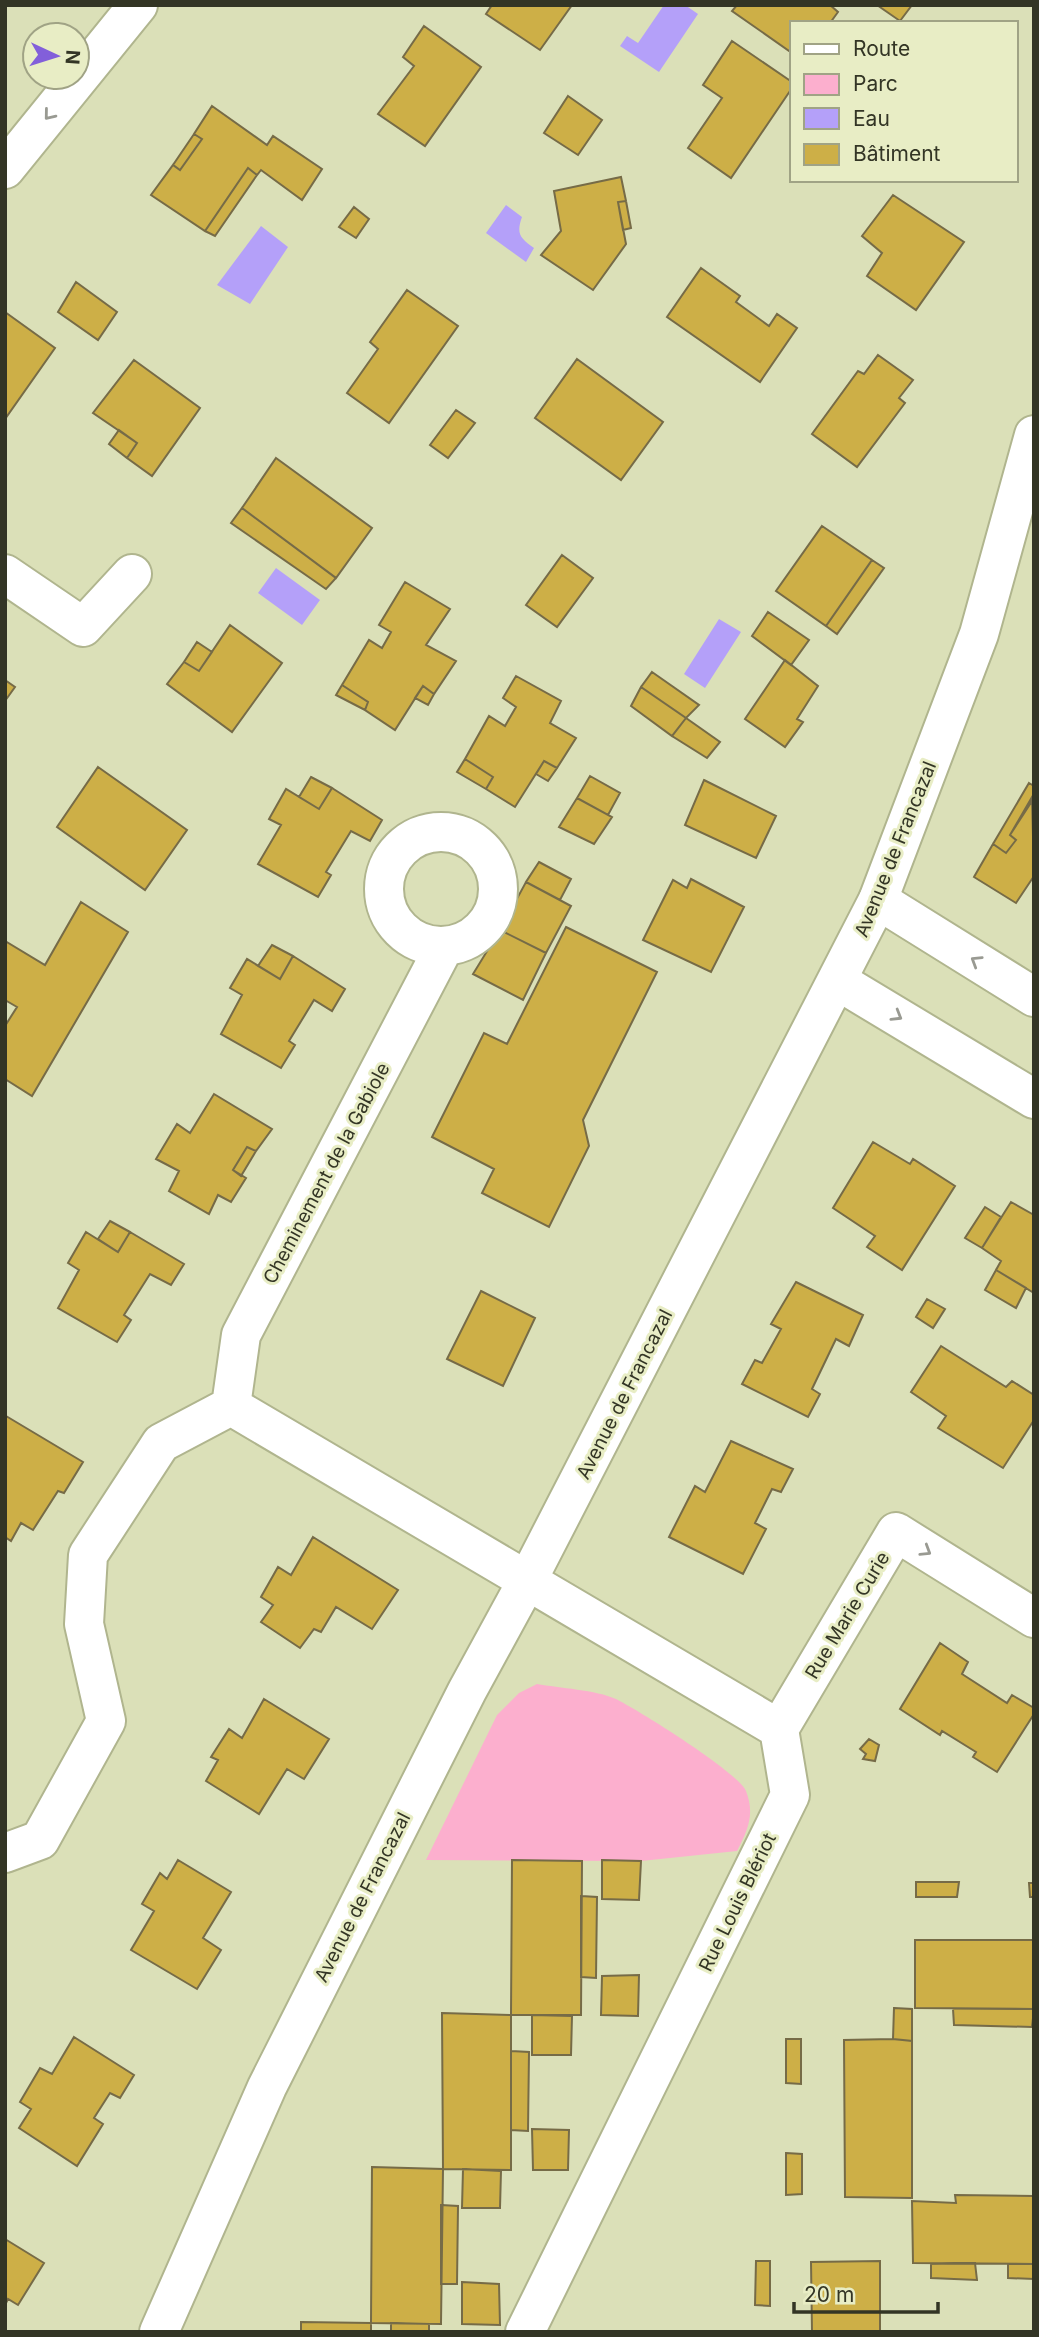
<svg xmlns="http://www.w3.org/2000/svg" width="1039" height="2337" font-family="Inter,sans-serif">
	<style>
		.green { fill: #fcafce }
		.water { fill: #b4a0f9 }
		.building { fill: #cdaf47; stroke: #766b47; stroke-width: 2 }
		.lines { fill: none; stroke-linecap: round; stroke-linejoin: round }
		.minor-casing { stroke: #b0b58e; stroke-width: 42 }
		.tertiary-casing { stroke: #b0b58e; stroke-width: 42 }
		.minor { stroke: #fff; stroke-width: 38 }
		.tertiary { stroke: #fff; stroke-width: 38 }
		.oneway { stroke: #999a92 }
		.labels { text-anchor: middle; stroke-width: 6; stroke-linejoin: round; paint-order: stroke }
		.street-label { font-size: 19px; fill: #333525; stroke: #e8edc5 }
	</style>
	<rect width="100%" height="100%" fill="#dbe0b8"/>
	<path class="green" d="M 537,1684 C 559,1688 596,1690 616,1699 C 638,1710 738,1772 746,1791 C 755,1814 748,1830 737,1851 L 641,1861 L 426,1860 L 497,1715 L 519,1693 Z"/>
	<path class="water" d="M 664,5 L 685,5 L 698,14 L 659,72 L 620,46 L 627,36 L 638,43 Z
		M 506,205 L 522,217 C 516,234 520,238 534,248 L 526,262 L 486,233 Z
		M 261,226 L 288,247 L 250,304 L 217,285 Z
		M 276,568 L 320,600 L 302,625 L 258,593 Z
		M 719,619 L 741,632 L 705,688 L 684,674 Z"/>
	<path class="building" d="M 492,5 L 572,5 L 540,50 L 486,14 Z
		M 737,5 L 830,5 L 838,12 L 830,23 L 792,23 L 792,53 L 732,11 Z
		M 877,5 L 912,5 L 900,21 Z
		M 424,26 L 481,67 L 425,146 L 378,114 L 414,66 L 403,57 Z
		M 732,41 L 792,82 L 792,88 L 731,178 L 688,148 L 722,98 L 703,85 Z
		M 568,96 L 602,120 L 578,155 L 544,133 Z
		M 212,106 L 267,145 L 273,136 L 322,169 L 302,200 L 261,170 L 257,175 L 248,168 L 205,231 L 151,195 L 173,165 L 180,170 L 202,139 L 194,134 Z
		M 194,134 L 202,139 L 180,170 L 173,165 Z
		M 248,168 L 257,175 L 215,236 L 205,231 Z
		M 621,177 L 626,201 L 618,202 L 626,244 L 593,290 L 541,255 L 561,231 L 554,191 Z
		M 893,195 L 964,242 L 916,310 L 867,276 L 882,253 L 862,236 Z
		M 626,201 L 631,228 L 623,230 L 618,202 Z
		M 354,207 L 369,219 L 356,238 L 339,227 Z
		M 701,268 L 740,296 L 736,302 L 769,326 L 777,314 L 797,328 L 760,382 L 667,317 Z
		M 76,282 L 117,312 L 98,340 L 58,312 Z
		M 407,290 L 458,326 L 389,423 L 347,393 L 378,349 L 370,342 Z
		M 5,312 L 55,348 L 5,419 Z
		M 878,355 L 913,380 L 899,398 L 905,403 L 857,467 L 812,434 L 858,371 L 864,374 Z
		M 577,359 L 663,422 L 621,480 L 535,418 Z
		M 134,360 L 200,408 L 152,476 L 127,458 L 137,443 L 93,413 Z
		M 456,410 L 475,423 L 448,458 L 430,445 Z
		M 119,430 L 137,443 L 127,458 L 109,444 Z
		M 276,458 L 372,528 L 336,578 L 242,508 Z
		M 242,508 L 336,578 L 326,589 L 231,523 Z
		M 822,526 L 872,560 L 826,626 L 776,591 Z
		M 562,555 L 593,578 L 557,627 L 526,605 Z
		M 872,560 L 884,568 L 837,634 L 826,626 Z
		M 405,582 L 450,609 L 426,645 L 456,661 L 434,694 L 423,686 L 395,730 L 365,710 L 368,702 L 342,685 L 369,640 L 382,648 L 391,632 L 379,625 Z
		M 768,612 L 809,640 L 791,665 L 752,636 Z
		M 230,625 L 282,663 L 232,732 L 167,684 L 184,662 L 199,671 Z
		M 197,642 L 212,652 L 199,671 L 184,662 Z
		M 785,660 L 818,686 L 797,719 L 803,722 L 785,747 L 745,719 Z
		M 652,672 L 699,705 L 686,718 L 641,687 Z
		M 516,676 L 561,701 L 550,723 L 576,738 L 557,768 L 544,761 L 515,807 L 486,789 L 493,777 L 465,759 L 489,716 L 505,726 L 516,707 L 503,698 Z
		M 5,680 L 15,687 L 5,701 Z
		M 342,685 L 368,702 L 365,710 L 336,695 Z
		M 423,686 L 434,694 L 428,705 L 415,698 Z
		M 641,687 L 686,718 L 672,736 L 631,706 Z
		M 686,718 L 720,742 L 707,758 L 672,736 Z
		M 465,759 L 493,777 L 486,789 L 457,772 Z
		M 544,761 L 557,768 L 548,781 L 536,774 Z
		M 98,767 L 187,830 L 145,890 L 57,827 Z
		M 590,776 L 620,793 L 608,815 L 577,798 Z
		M 311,777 L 332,788 L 319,809 L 299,797 Z
		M 704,780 L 776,816 L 756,858 L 685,825 Z
		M 1029,783 L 1034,786 L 1034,798 L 1010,835 L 1016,840 L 1006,853 L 993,844 Z
		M 332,788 L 382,820 L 370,841 L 351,831 L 326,872 L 331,875 L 318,897 L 258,864 L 281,825 L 269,819 L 286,789 L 319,809 Z
		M 1032,797 L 1034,876 L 1016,903 L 974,877 L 993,844 L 1006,853 L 1016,840 L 1010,835 Z
		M 577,798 L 612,817 L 594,844 L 559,827 Z
		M 539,862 L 571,879 L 560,900 L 526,882 Z
		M 691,879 L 744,907 L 711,972 L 643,940 L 673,880 L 687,888 Z
		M 526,882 L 571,906 L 546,953 L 500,930 Z
		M 81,902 L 128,932 L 32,1096 L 5,1079 L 5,1026 L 17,1007 L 5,1000 L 5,941 L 45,965 Z
		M 566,927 L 657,972 L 583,1120 L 589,1146 L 549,1227 L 482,1193 L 494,1169 L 432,1137 L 484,1033 L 507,1044 Z
		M 500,930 L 546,953 L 523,1000 L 473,974 Z
		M 272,945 L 293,956 L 280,979 L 258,966 Z
		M 293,956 L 345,989 L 332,1011 L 314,1000 L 289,1041 L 295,1045 L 281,1068 L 221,1034 L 242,995 L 230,988 L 247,959 L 280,979 Z
		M 214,1094 L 272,1129 L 256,1151 L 247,1147 L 233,1170 L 246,1178 L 231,1202 L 218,1195 L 209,1214 L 169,1191 L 179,1171 L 156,1159 L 177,1124 L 190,1133 Z
		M 873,1142 L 910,1164 L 913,1159 L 955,1186 L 902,1270 L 867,1247 L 875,1236 L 833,1208 Z
		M 247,1147 L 256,1151 L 241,1176 L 233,1170 Z
		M 1011,1202 L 1034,1215 L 1034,1293 L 996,1270 L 1001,1261 L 982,1248 Z
		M 985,1207 L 1001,1217 L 982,1248 L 965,1238 Z
		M 110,1221 L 130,1232 L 118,1252 L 98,1239 Z
		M 86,1232 L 118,1252 L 130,1232 L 184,1264 L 171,1285 L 150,1274 L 124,1315 L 131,1320 L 117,1342 L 58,1308 L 79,1270 L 68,1263 Z
		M 996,1270 L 1026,1288 L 1016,1308 L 985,1290 Z
		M 796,1282 L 863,1315 L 849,1346 L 836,1339 L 812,1389 L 820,1394 L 808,1417 L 742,1384 L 755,1360 L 762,1363 L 781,1329 L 771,1324 Z
		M 481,1291 L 535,1318 L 503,1386 L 447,1359 Z
		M 927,1299 L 945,1309 L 933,1328 L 916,1317 Z
		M 941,1346 L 1006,1387 L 1012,1381 L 1034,1395 L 1034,1420 L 1003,1468 L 938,1428 L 946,1416 L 911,1392 Z
		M 6,1416 L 83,1462 L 64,1493 L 58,1491 L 33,1530 L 21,1523 L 11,1541 L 5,1537 Z
		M 731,1441 L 793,1469 L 781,1492 L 772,1489 L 755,1523 L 766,1529 L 743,1574 L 669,1537 L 695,1486 L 705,1492 Z
		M 313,1537 L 398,1590 L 372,1629 L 336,1607 L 321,1632 L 314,1629 L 300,1648 L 261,1622 L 273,1605 L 261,1597 L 278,1567 L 291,1575 Z
		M 940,1643 L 968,1662 L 962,1674 L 1007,1703 L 1012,1695 L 1034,1708 L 1034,1714 L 997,1772 L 973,1757 L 976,1752 L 942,1731 L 940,1735 L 900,1709 Z
		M 264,1699 L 329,1739 L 304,1779 L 287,1769 L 259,1814 L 206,1781 L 218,1760 L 211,1757 L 229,1729 L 242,1738 Z
		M 869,1739 L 879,1745 L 875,1761 L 863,1759 L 866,1754 L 860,1749 Z
		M 178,1860 L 231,1892 L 203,1938 L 221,1950 L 197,1989 L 131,1950 L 154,1911 L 142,1904 L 160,1873 L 167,1879 Z
		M 512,1860 L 582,1861 L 581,2015 L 511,2015 Z
		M 602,1860 L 641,1861 L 639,1900 L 602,1899 Z
		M 916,1882 L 959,1882 L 957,1897 L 916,1897 Z
		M 1029,1883 L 1034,1883 L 1034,1897 L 1030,1897 Z
		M 581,1896 L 597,1897 L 596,1978 L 581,1977 Z
		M 915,1940 L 1034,1940 L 1034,2009 L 915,2008 Z
		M 639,1975 L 638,2016 L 601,2015 L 602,1976 Z
		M 894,2008 L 912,2009 L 912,2041 L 893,2039 Z
		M 953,2009 L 1034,2009 L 1032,2027 L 954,2025 Z
		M 442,2013 L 511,2015 L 511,2170 L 443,2169 Z
		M 532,2015 L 572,2016 L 571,2055 L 532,2055 Z
		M 74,2037 L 134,2075 L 120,2098 L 110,2093 L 94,2118 L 103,2124 L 77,2166 L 19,2128 L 31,2109 L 20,2102 L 40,2068 L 52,2074 Z
		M 786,2039 L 801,2039 L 801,2084 L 786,2083 Z
		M 893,2039 L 912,2041 L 912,2198 L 845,2197 L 844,2040 Z
		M 511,2051 L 529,2052 L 528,2131 L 511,2130 Z
		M 532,2129 L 569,2130 L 568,2170 L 533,2170 Z
		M 786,2153 L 802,2154 L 802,2194 L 786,2195 Z
		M 372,2167 L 443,2169 L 441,2324 L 371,2323 Z
		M 463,2169 L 501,2171 L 500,2208 L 462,2208 Z
		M 955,2195 L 1033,2196 L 1034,2264 L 913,2263 L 912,2201 L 956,2203 Z
		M 441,2205 L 458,2206 L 457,2284 L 441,2284 Z
		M 5,2239 L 44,2263 L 18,2305 L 8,2299 L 5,2305 Z
		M 756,2261 L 770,2261 L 770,2306 L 755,2305 Z
		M 880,2261 L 880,2332 L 812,2332 L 811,2262 Z
		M 975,2263 L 977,2280 L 931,2278 L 931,2264 Z
		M 1008,2264 L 1034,2264 L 1034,2279 L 1008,2278 Z
		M 462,2282 L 499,2284 L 500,2325 L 462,2324 Z
		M 301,2322 L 371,2323 L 371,2332 L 301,2332 Z
		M 391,2323 L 429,2324 L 429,2332 L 391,2332 Z"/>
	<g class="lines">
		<defs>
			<path id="minor" d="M 5,169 L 138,5
				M 5,574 L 83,627 L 132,574
				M384 889a57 57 0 1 1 114 0a57 57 0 1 1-114 0Z
				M 878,900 L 1034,997
				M 444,947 L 241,1335 L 231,1406 L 779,1729 L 790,1795 L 525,2332
				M 838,981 L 1034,1099
				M 779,1729 L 896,1532 L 1034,1618
				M 5,1853 L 40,1840 L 106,1721 L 84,1624 L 88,1555 L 161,1443 L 231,1406"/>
			<path id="tertiary" d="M 159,2332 L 267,2087 L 467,1691 L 527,1581 L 878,900 L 979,634 L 1034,435"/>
		</defs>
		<use href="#minor" class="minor-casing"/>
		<use href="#tertiary" class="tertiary-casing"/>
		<use href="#minor" class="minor"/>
		<use href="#tertiary" class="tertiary"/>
	</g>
	<defs><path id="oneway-chevron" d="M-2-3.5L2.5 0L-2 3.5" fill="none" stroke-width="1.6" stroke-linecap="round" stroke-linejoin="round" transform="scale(1.75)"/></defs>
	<g class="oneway">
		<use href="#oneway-chevron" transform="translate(49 115) rotate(129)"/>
		<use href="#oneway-chevron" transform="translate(976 961) rotate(-148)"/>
		<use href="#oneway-chevron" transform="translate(897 1016) rotate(31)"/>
		<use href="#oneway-chevron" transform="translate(926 1551) rotate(32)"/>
	</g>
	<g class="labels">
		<g class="street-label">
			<text transform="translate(895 849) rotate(-68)" y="7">Avenue de Francazal</text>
			<text transform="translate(326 1173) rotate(-62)" y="7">Cheminement de la Gabiole</text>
			<text transform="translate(624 1394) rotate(-63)" y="7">Avenue de Francazal</text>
			<text transform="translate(847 1615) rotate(-59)" y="7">Rue Marie Curie</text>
			<text transform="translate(362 1897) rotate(-63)" y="7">Avenue de Francazal</text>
			<text transform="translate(737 1902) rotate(-64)" y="7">Rue Louis Blériot</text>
		</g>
	</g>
	<rect width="1039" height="2337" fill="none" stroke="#333525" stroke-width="14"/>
	<rect x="790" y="21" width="228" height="161" fill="#e8edc5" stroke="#a0a385" stroke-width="2"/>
	<rect x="804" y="44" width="35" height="10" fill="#ffffff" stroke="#a0a385" stroke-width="2"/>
	<text x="853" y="56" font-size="21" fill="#333525">Route</text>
	<rect x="804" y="74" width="35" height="21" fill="#fcafce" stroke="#a0a385" stroke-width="2"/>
	<text x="853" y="91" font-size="21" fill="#333525">Parc</text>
	<rect x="804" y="108" width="35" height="21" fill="#b4a0f9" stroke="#a0a385" stroke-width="2"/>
	<text x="853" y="126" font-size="21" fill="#333525">Eau</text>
	<rect x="804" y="144" width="35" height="21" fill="#cdaf47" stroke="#a0a385" stroke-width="2"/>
	<text x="853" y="161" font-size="21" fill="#333525">Bâtiment</text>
	<g transform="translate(56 56) rotate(94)"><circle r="33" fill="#e8edc5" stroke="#a0a385" stroke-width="2"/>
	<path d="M0-5L12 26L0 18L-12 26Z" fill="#825fda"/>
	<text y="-10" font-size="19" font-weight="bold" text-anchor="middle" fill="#333525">N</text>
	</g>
	<path d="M794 2302v10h144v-10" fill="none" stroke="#333525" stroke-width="3.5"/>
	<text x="804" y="2302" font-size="21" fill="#333525" stroke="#e8edc5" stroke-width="5" paint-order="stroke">20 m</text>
</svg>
